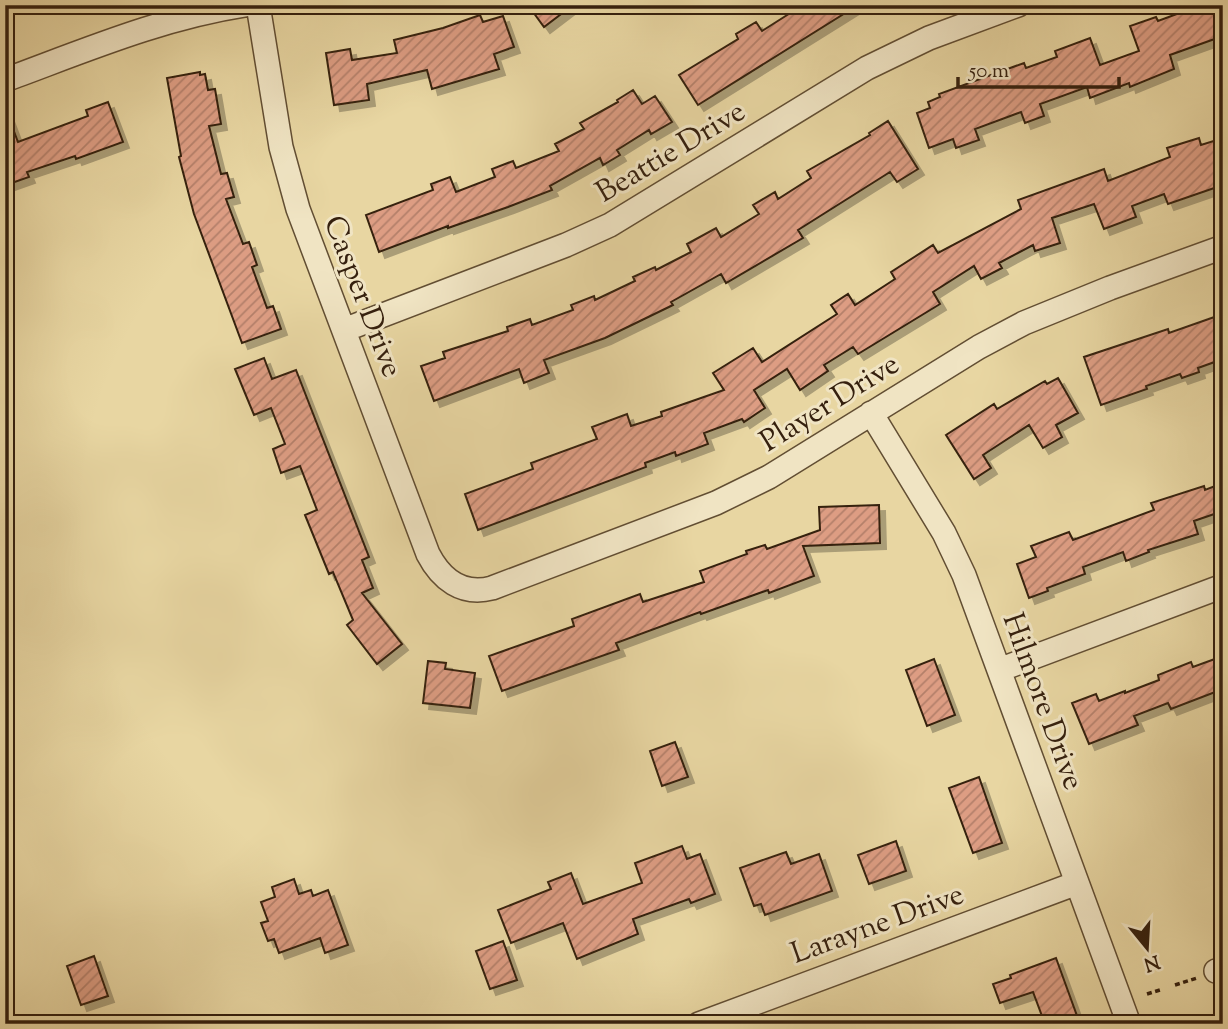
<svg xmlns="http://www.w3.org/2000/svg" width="1228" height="1029" font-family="'Sorts Mill Goudy',serif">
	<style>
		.building { fill: url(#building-hatch); stroke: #35200e; stroke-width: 2; filter: url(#shadow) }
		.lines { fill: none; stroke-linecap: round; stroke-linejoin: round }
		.minor-casing { stroke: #624e33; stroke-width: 26 }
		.path { stroke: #35200e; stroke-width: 3.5; stroke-dasharray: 5 3.5; stroke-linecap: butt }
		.minor { stroke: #f0e4c3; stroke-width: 23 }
		.labels { text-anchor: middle; stroke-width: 6; stroke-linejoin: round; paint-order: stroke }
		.street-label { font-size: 30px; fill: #35200e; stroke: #f0e4c3 }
	</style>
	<defs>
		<pattern id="building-hatch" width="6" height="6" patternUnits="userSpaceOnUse" patternTransform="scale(1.75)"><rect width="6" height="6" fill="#dd9d83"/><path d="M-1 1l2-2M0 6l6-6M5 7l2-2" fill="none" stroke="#b4806a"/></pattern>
		<filter id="shadow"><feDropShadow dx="6" dy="6" stdDeviation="0" flood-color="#0004"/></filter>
	</defs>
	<rect width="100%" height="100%" fill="#e8d6a2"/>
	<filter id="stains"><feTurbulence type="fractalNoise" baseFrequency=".00286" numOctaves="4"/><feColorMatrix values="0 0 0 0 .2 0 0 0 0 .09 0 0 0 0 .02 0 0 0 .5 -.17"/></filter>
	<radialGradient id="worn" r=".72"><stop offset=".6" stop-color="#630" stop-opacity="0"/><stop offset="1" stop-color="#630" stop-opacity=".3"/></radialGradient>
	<path class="building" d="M 528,5 L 573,5 L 544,27 Z
		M 803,5 L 858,5 L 698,105 L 679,75 L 738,39 L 736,34 L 756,22 L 762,31 Z
		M 1201,5 L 1223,5 L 1223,36 L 1170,55 L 1174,69 L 1130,87 L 1129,83 L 1090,98 L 1087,87 L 1040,104 L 1044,116 L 1025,123 L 1021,112 L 975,129 L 979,140 L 956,148 L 953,139 L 929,148 L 917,113 L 930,108 L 928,102 L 940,97 L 939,94 L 1024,63 L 1026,68 L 1057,57 L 1055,51 L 1090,38 L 1100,65 L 1139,51 L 1130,26 L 1156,17 L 1158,21 Z
		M 480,15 L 483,22 L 503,16 L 514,47 L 494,54 L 499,69 L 432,89 L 427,70 L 367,84 L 369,100 L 334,105 L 326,53 L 350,49 L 352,60 L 397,53 L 394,40 L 443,28 Z
		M 200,72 L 200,75 L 205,74 L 208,90 L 215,89 L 221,124 L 209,126 L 221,174 L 227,173 L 234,197 L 226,199 L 243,244 L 249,242 L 257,265 L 252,267 L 267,308 L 273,306 L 281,329 L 242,343 L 194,214 L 179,157 L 181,156 L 167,78 Z
		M 633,90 L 642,104 L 655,96 L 672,122 L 651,134 L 649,130 L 617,150 L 620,155 L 603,165 L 600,158 L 550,186 L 552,190 L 508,207 L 448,228 L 448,226 L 379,252 L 366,215 L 433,190 L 431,184 L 450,177 L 456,192 L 495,177 L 492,169 L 513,161 L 516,168 L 559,151 L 555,144 L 584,129 L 580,123 L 618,102 L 617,100 Z
		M 108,102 L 123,142 L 76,159 L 75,156 L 27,172 L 29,177 L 9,184 L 5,174 L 5,113 L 7,113 L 18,142 L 88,116 L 86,110 Z
		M 888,121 L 918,169 L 897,182 L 890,172 L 798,230 L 803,238 L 726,283 L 721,274 L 671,302 L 673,305 L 605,338 L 544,360 L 549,373 L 524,383 L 519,369 L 434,401 L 421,366 L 445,358 L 443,352 L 508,331 L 507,327 L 530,319 L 532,325 L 573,310 L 571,305 L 594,296 L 595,300 L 635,281 L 633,277 L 655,267 L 656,270 L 691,252 L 687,244 L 716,228 L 721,237 L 759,214 L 753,205 L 775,192 L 778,199 L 811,178 L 807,171 L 870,135 L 869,133 Z
		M 1199,138 L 1201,145 L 1223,138 L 1223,185 L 1168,204 L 1164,194 L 1132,206 L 1136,217 L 1104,229 L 1094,204 L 1052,218 L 1060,243 L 1035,251 L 1033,245 L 999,263 L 1002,268 L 981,279 L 974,266 L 933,292 L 940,304 L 858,354 L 853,347 L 824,365 L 828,371 L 800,390 L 787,369 L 754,390 L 765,408 L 744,422 L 742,419 L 704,433 L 708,444 L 676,456 L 675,452 L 645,463 L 646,467 L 478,530 L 465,494 L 533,469 L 531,463 L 597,439 L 592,427 L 627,414 L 631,426 L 662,416 L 661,412 L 724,390 L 713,373 L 753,348 L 762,362 L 837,314 L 831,305 L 848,294 L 855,305 L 895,279 L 891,272 L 933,245 L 938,253 L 1021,209 L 1018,200 L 1104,169 L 1108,181 L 1170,157 L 1167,148 Z
		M 1223,314 L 1223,359 L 1198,368 L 1199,372 L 1182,378 L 1180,374 L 1146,386 L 1147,389 L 1101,405 L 1084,357 L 1168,329 L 1169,333 Z
		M 264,358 L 272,379 L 296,370 L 369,557 L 362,560 L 373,588 L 362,593 L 402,644 L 377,664 L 347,625 L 353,620 L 333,572 L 329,574 L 305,515 L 317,510 L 300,466 L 281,473 L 273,449 L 285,444 L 271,408 L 254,415 L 235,369 Z
		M 1058,378 L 1078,413 L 1056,425 L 1062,437 L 1043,448 L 1029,425 L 983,455 L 991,468 L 974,479 L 946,435 L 994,404 L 997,409 L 1045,381 L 1047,384 Z
		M 1223,483 L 1223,511 L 1194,521 L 1198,534 L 1148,550 L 1149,552 L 1126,561 L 1123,552 L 1083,567 L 1085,574 L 1047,588 L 1048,591 L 1029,598 L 1017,564 L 1036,557 L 1031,546 L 1069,532 L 1073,540 L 1154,510 L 1151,503 L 1204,486 L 1205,490 Z
		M 879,505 L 880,543 L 803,546 L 814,576 L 769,593 L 768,590 L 701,614 L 700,612 L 616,643 L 619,650 L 502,691 L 489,656 L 574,626 L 572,619 L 640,594 L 643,602 L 704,582 L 700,571 L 747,554 L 746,551 L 765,545 L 767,549 L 820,530 L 819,507 Z
		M 1223,656 L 1223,689 L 1171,709 L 1168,703 L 1134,716 L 1138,725 L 1089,744 L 1072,703 L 1096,694 L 1099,701 L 1125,691 L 1125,693 L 1159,680 L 1158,675 L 1191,662 L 1193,667 Z
		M 934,659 L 955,715 L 927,726 L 906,670 Z
		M 428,661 L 446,663 L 445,669 L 475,673 L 470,708 L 423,703 Z
		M 675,742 L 688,777 L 662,786 L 650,751 Z
		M 979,777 L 1002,843 L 973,853 L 949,788 Z
		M 896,841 L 906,871 L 869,884 L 858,855 Z
		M 682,846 L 687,859 L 700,854 L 715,894 L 691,903 L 689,899 L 633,919 L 638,934 L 577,959 L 563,923 L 511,943 L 498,910 L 551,889 L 548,882 L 571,873 L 583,904 L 642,883 L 635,863 Z
		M 786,852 L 791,864 L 819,854 L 832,891 L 765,915 L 761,904 L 754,906 L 740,868 Z
		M 294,879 L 299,894 L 311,890 L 313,896 L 328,890 L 348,945 L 325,953 L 320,938 L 279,953 L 274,939 L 268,941 L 261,923 L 268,921 L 261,902 L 275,897 L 272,887 Z
		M 503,941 L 517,980 L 490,989 L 476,951 Z
		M 94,956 L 108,996 L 81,1005 L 67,966 Z
		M 1056,958 L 1080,1024 L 1045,1024 L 1033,992 L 1000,1003 L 993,984 L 1011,978 L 1010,975 Z"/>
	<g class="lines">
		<defs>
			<path id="minor" d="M 258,5 L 281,147 L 298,209 L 428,554 C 441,579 462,596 492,588 L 716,503 L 769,477 L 979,347 L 1024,323 L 1110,288 L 1223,247
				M 5,80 C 84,51 161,18 245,5
				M 344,330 L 566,245 L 610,225 L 867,68 L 929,38 L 1018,5
				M 871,413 L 944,533 L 964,575 L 1129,1024
				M 999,670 L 1223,586
				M 1216,971 L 1223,971
				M 699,1024 L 1077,883"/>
		</defs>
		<use href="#minor" class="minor-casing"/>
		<path class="path" d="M 1175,985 L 1197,978
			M 1147,994 L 1163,989"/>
		<use href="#minor" class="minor"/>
	</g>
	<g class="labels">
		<g class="street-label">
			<text transform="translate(670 151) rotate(-31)" y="10">Beattie Drive</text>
			<text transform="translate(364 296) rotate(69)" y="10">Casper Drive</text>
			<text transform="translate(829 402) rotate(-32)" y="10">Player Drive</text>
			<text transform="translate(1044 701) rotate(70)" y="10">Hilmore Drive</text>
			<text transform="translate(877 923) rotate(-20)" y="10">Larayne Drive</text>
		</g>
	</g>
	<rect width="1228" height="1029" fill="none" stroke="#e8d6a2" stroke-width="28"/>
	<rect x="7" y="7" width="1214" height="1015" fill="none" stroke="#35200e" stroke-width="3.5"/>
	<rect x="14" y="14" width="1200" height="1001" fill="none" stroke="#35200e" stroke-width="2"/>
	<g transform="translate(1147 948) rotate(162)" stroke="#f0e4c3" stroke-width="5" paint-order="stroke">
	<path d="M0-5L12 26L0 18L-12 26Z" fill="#35200e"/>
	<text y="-10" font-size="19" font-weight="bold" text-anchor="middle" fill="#35200e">N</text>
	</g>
	<path d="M958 77v10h161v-10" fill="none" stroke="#35200e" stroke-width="3.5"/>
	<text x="969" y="77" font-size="21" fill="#35200e" stroke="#f0e4c3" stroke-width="5" paint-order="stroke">50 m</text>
	<rect width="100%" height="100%" filter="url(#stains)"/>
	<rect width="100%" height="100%" fill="url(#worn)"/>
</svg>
